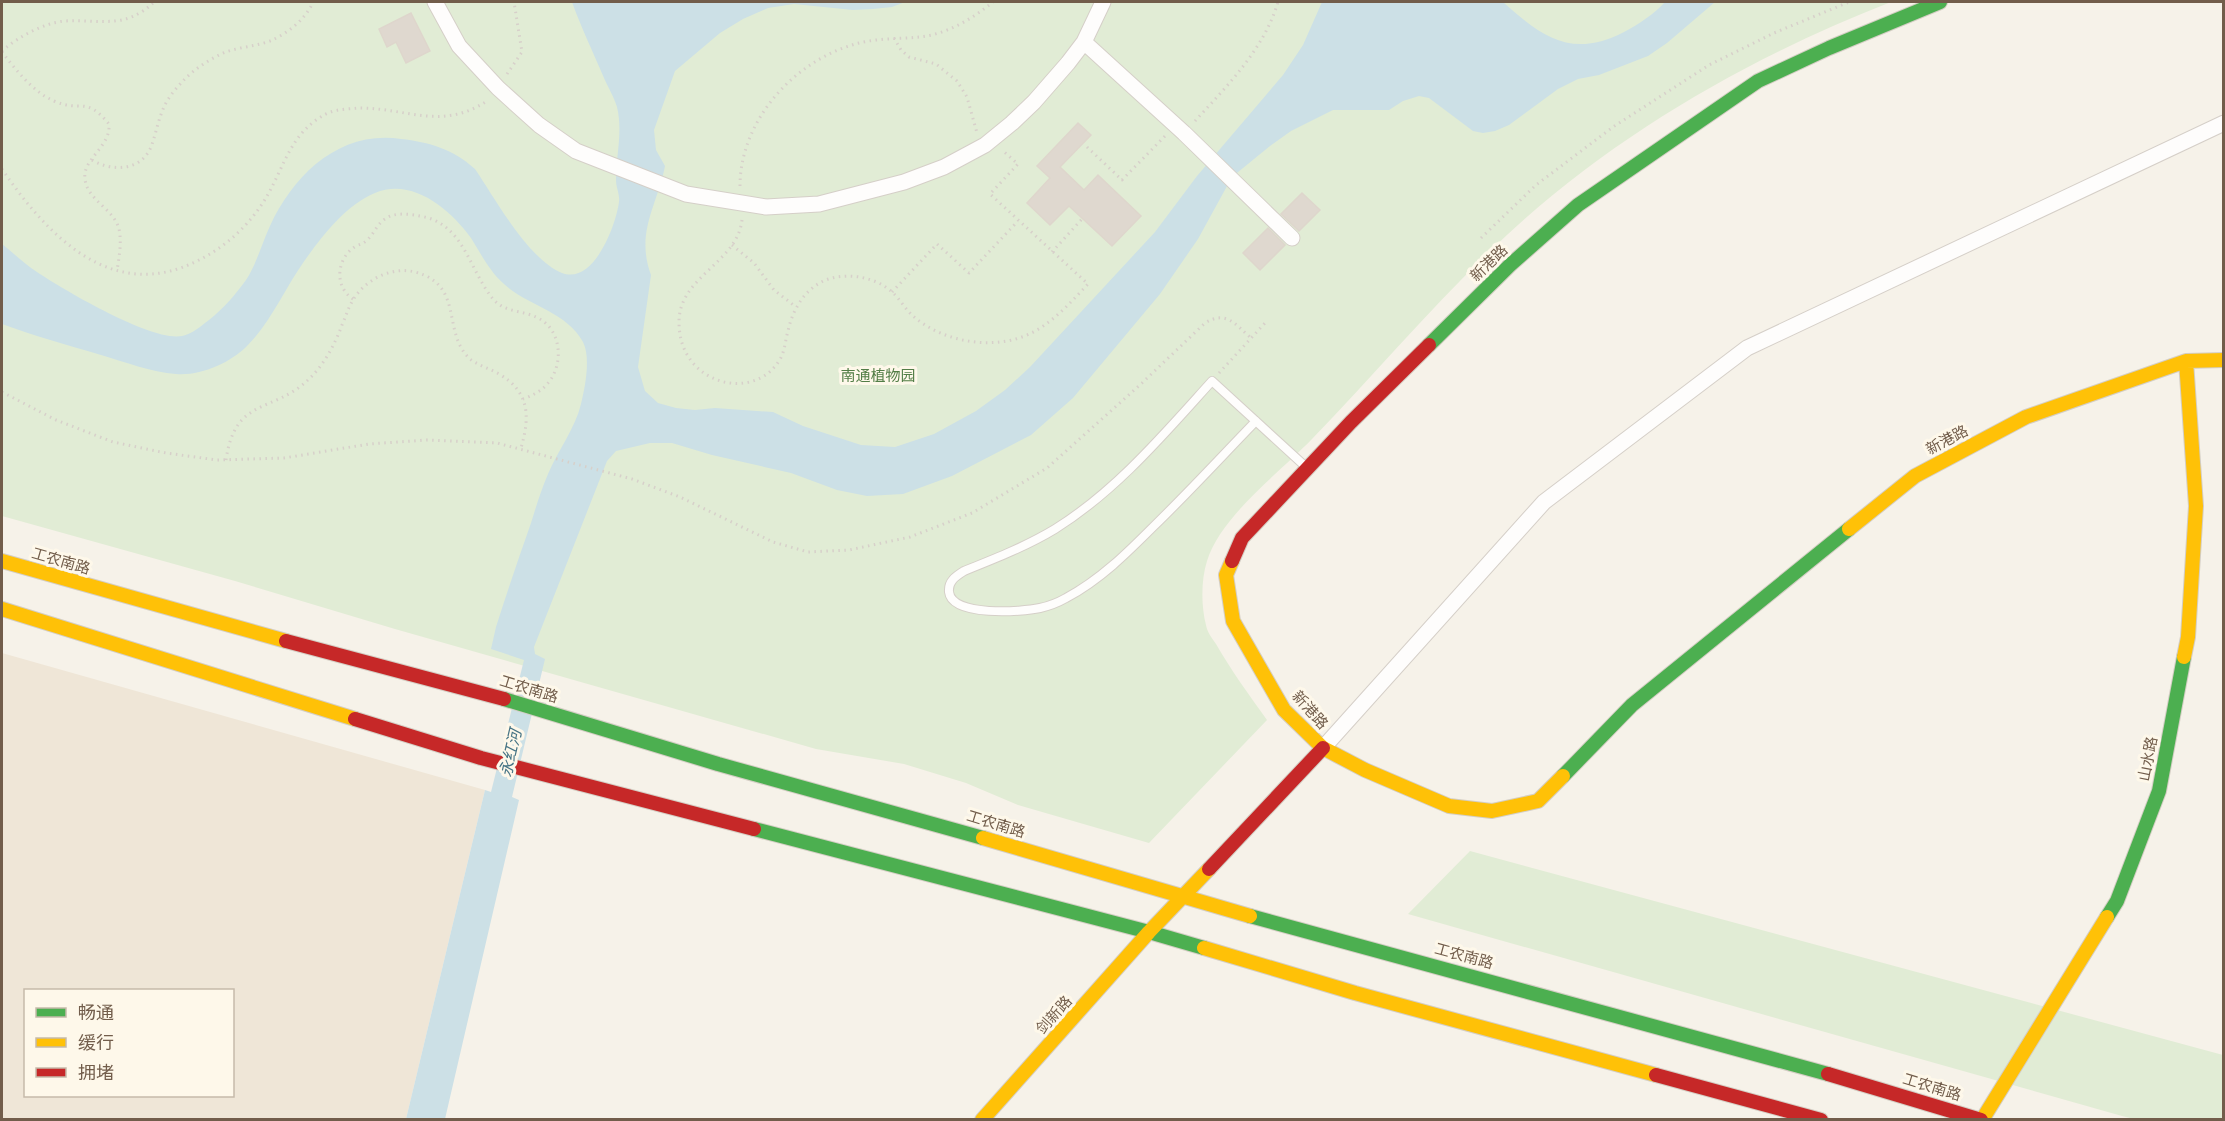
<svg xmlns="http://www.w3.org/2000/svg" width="2225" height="1121" font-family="'Fira Sans','Noto Sans SC',sans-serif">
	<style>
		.residential { fill: #efe6d7; fill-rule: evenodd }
		.green { fill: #e1ecd5 }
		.water { fill: #cce0e6 }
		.building { fill: #dfd8cf; stroke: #ded6cc; stroke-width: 1.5 }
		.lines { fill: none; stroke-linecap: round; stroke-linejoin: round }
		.lane-casing { stroke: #d5cfc8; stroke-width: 10 }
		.street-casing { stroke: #d5cfc8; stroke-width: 17 }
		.fast-casing { stroke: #d4cec4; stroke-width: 16 }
		.slow-casing { stroke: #d4cec4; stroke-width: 16 }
		.jam-casing { stroke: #d4cec4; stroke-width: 16 }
		.path { stroke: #d7d0ca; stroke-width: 3; stroke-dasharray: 1.5 4.5; stroke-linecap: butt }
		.lane { stroke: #fefdfc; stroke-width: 8 }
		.street { stroke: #fefdfc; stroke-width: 15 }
		.fast { stroke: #4caf50; stroke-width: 14 }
		.slow { stroke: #ffc107; stroke-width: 14 }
		.jam { stroke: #c62828; stroke-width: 14 }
		.labels { text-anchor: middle; stroke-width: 6; stroke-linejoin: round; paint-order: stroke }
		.street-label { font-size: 15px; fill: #725d4b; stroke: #fef8ea }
		.park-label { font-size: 15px; fill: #527d46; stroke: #fef8ea }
		.water-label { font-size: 16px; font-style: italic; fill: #467485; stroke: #fef8ea }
	</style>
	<rect width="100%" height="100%" fill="#f6f2e9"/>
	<path class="residential" d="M 2,653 L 485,790 L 406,1119 L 2,1119 ZM 26,990 L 232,990 L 232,1096 L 26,1096 Z"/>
	<path class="green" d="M 2,2 L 1891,2 C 1745,59 1603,141 1490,251 C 1428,311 1372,377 1312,439 C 1279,473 1221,516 1207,561 C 1201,580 1201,606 1206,625 C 1207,632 1212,638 1216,644 C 1231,670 1249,695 1267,720 L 1149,843 L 1018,805 L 966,783 L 904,764 L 816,749 L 395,629 L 235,581 L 2,516 Z
		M 1470,851 L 2223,1055 L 2223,1119 L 2138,1120 L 2122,1116 L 1408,914 Z"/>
	<path class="water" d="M 572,2 L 905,2 L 892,7 L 873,9 L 853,10 L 794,4 L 768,8 L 743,19 L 720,33 L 675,71 L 654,130 L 656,150 L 665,166 C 658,204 635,232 651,275 L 638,367 L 645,391 L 658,403 L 676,408 L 695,410 L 715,408 L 773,412 L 803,426 L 861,445 L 895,447 L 934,434 L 976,411 L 1005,390 L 1030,367 L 1155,232 L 1197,176 L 1283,75 L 1303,45 L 1322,2 L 1503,2 C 1542,37 1572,59 1624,32 C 1639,24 1654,14 1665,2 L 1715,2 L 1667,43 L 1648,56 L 1599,75 L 1578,79 L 1558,89 L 1509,125 L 1495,131 L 1483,133 L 1473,131 L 1429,98 L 1419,96 L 1403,101 L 1389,110 L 1333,110 L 1291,131 L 1270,146 L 1232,177 L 1198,239 L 1160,294 L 1073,398 L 1031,435 L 952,476 L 903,494 L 867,496 L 837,490 L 791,473 L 712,455 L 672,443 L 650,443 L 616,451 L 607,461 L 534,647 L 535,654 L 545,659 L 512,797 L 519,800 L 445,1119 L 406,1119 L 485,790 L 491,792 L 524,660 L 491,649 L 496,627 C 507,592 519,557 531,523 C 536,507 541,490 548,474 C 558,450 575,429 581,404 C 585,387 591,358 583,342 C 566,311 528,306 504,284 C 490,272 481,254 471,238 C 450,209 412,177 375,193 C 346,205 323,235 305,260 C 285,288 271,322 247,346 C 230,363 201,376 176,374 C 151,372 125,362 101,355 C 68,345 34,336 2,324 L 2,244 C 13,253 25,264 37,272 C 64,290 152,342 182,336 C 192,334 201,326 209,320 C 223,309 236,294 246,280 C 257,263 262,243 270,226 C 294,174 340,130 401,139 C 429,142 453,149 475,169 C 496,200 528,259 562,273 C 594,285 616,225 619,202 C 620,194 616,188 616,180 C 616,155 623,132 617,107 C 614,97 608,87 604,78 C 593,52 581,27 572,2 Z"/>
	<path class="building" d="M 411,13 L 430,51 L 406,63 L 396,42 L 387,47 L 379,29 Z
		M 1078,123 L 1091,135 L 1060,167 L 1084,190 L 1098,175 L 1141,216 L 1112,246 L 1069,206 L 1050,225 L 1027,203 L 1050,178 L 1037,166 Z
		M 1302,193 L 1320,210 L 1299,231 L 1281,214 Z
		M 1268,228 L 1285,245 L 1260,270 L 1243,253 Z"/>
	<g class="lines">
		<defs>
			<path id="lane" d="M 1256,421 C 1222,456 1189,492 1154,526 C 1127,553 1100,580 1066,598 C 1059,602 1049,606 1040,608 C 1022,612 952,617 949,592 C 948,581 956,576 964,571 C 994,559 1027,546 1055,529 C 1116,491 1164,434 1212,381 L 1306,467"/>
			<path id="street" d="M 435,2 L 459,46 L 498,88 L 539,125 L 576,151 L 686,194 L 766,207 L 819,204 L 904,182 L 944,167 L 985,145 L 1012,123 L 1034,102 L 1068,63 L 1084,42 L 1103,2
				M 1084,42 L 1184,133 L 1292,238
				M 1323,748 L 1544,502 L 1747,348 L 2224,123"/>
			<path id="fast" d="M 1429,345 L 1510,265 L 1578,205 L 1758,81 L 1829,48 L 1940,2
				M 504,699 L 718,764 L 983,838
				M 1563,776 L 1632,705 L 1849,529
				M 754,829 L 1149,932 L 1204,948
				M 1250,916 L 1828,1074
				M 2107,917 L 2117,901 L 2159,791 L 2184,657"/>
			<path id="slow" d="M 1849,529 L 1915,476 L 2026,417 L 2186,361 L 2224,360
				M 2,561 L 286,641
				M 1232,561 L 1226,575 L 1233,621 L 1284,710 L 1323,748 L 1365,770 L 1449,806 L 1492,811 L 1538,801 L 1563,776
				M 2,609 L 355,719
				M 2184,657 L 2188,637 L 2196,506 L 2186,361
				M 983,838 L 1250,916
				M 1204,948 L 1355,993 L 1656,1075
				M 982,1120 L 1149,932 L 1209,869
				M 1982,1120 L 2107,917"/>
			<path id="jam" d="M 1232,561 L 1242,538 L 1351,422 L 1429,345
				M 286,641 L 504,699
				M 355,719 L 481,758 L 754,829
				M 1209,869 L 1323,748
				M 1828,1074 L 1981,1120
				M 1656,1075 L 1821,1120"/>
		</defs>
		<use href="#lane" class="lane-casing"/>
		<use href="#street" class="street-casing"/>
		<use href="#fast" class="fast-casing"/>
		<use href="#slow" class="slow-casing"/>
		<use href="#jam" class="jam-casing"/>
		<path class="path" d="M 894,38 L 901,50 L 909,57 L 936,64 L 957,81 L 967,97 L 977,133
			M 2,51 C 18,37 43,23 65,21 C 100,19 125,30 154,2
			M 2,52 C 16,70 33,92 54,101 C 81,113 85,95 109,124 C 111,147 82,159 85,179 C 87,200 114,209 119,229 C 122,243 119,257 117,271
			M 507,74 L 522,52 L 514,2
			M 1195,121 C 1228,85 1264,49 1278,2
			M 1087,147 L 1122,180 L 1166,135
			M 92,160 C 112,172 141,171 151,147 C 156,134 158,120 164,107 C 168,98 176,88 183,81 C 193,70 207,61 221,54 C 236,47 254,47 270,41 C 287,34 306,19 313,2
			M 2,169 C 47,235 112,305 199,260 C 223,248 244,230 260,207 C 284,173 287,133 328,113 C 337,109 349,109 359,108 C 408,108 441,131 487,101
			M 740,186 C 740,122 792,63 852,45 C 873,38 898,39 920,37 C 947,34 972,19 993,2
			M 742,220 C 737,263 680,276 679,321 C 679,333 681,345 688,356 C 707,388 757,395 779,361 C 785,352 785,341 788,331 C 793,307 808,284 832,278 C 852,273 877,278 892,292 C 900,299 905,309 913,316 C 945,344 1000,352 1037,330 C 1057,318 1072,301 1088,284 L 990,194 L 1018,164 L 1003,151
			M 1481,238 L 1536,185 L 1613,127 L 1709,65 L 1774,33 L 1849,2
			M 732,245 L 754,263 L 774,290 L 796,307
			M 1052,252 L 1082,219
			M 892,292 L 937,244 L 969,273 L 1018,221
			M 353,299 C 334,287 336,258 356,246 C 360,244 363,244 367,240 C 374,234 377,224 385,219 C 394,212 409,214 420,216 C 464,223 469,270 493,299 C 505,313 523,310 538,318 C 556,327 561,348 557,365 C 552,384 540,393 523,399
			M 1219,373 L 1265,323
			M 2,392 L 56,420 L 113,442 L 166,453 L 217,460 L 284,458 L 369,444 L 427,440 L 497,443 L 632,479 L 680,497 L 773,542 L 808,552 L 849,550 L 910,537 L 972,513 L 1047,468 L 1142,383 L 1205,323 C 1226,310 1235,324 1251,338
			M 226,460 C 235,396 273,414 309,379 C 324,365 335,344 342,325 C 346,316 348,308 353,300 C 365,280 391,266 415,272 C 465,285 441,332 470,359 C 479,366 489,368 499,374 C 530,392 530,417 521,448"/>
		<use href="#lane" class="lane"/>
		<use href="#street" class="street"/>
		<use href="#fast" class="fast"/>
		<use href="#slow" class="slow"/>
		<use href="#jam" class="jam"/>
	</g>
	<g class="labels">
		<g class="street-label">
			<text transform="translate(1489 263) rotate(-44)" y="5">新港路</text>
			<text transform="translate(1947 440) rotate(-28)" y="5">新港路</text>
			<text transform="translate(61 561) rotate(16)" y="5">工农南路</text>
			<text transform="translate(529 689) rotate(17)" y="5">工农南路</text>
			<text transform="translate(1310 710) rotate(48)" y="5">新港路</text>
			<text transform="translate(2148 759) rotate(-79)" y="5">山水路</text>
			<text transform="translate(996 824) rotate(17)" y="5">工农南路</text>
			<text transform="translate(1464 956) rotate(15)" y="5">工农南路</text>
			<text transform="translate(1054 1015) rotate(-48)" y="5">剑新路</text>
			<text transform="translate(1932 1087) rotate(17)" y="5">工农南路</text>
		</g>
		<g class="park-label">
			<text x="878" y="381">南通植物园</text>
		</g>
		<g class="water-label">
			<text transform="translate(510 753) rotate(-77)" y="6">永红河</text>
		</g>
	</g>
	<rect width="2225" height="1121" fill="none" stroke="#725d4b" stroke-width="6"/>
	<rect x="24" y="989" width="210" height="108" fill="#fef8ea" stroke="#c6baaa" stroke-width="1.5"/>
	<rect x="36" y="1008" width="30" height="9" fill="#4caf50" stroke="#c6baaa" stroke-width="1.5"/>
	<text x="78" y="1019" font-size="18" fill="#725d4b">畅通</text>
	<rect x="36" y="1038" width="30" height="9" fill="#ffc107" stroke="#c6baaa" stroke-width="1.5"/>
	<text x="78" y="1049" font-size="18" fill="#725d4b">缓行</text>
	<rect x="36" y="1068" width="30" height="9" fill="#c62828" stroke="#c6baaa" stroke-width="1.5"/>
	<text x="78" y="1079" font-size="18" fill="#725d4b">拥堵</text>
</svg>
